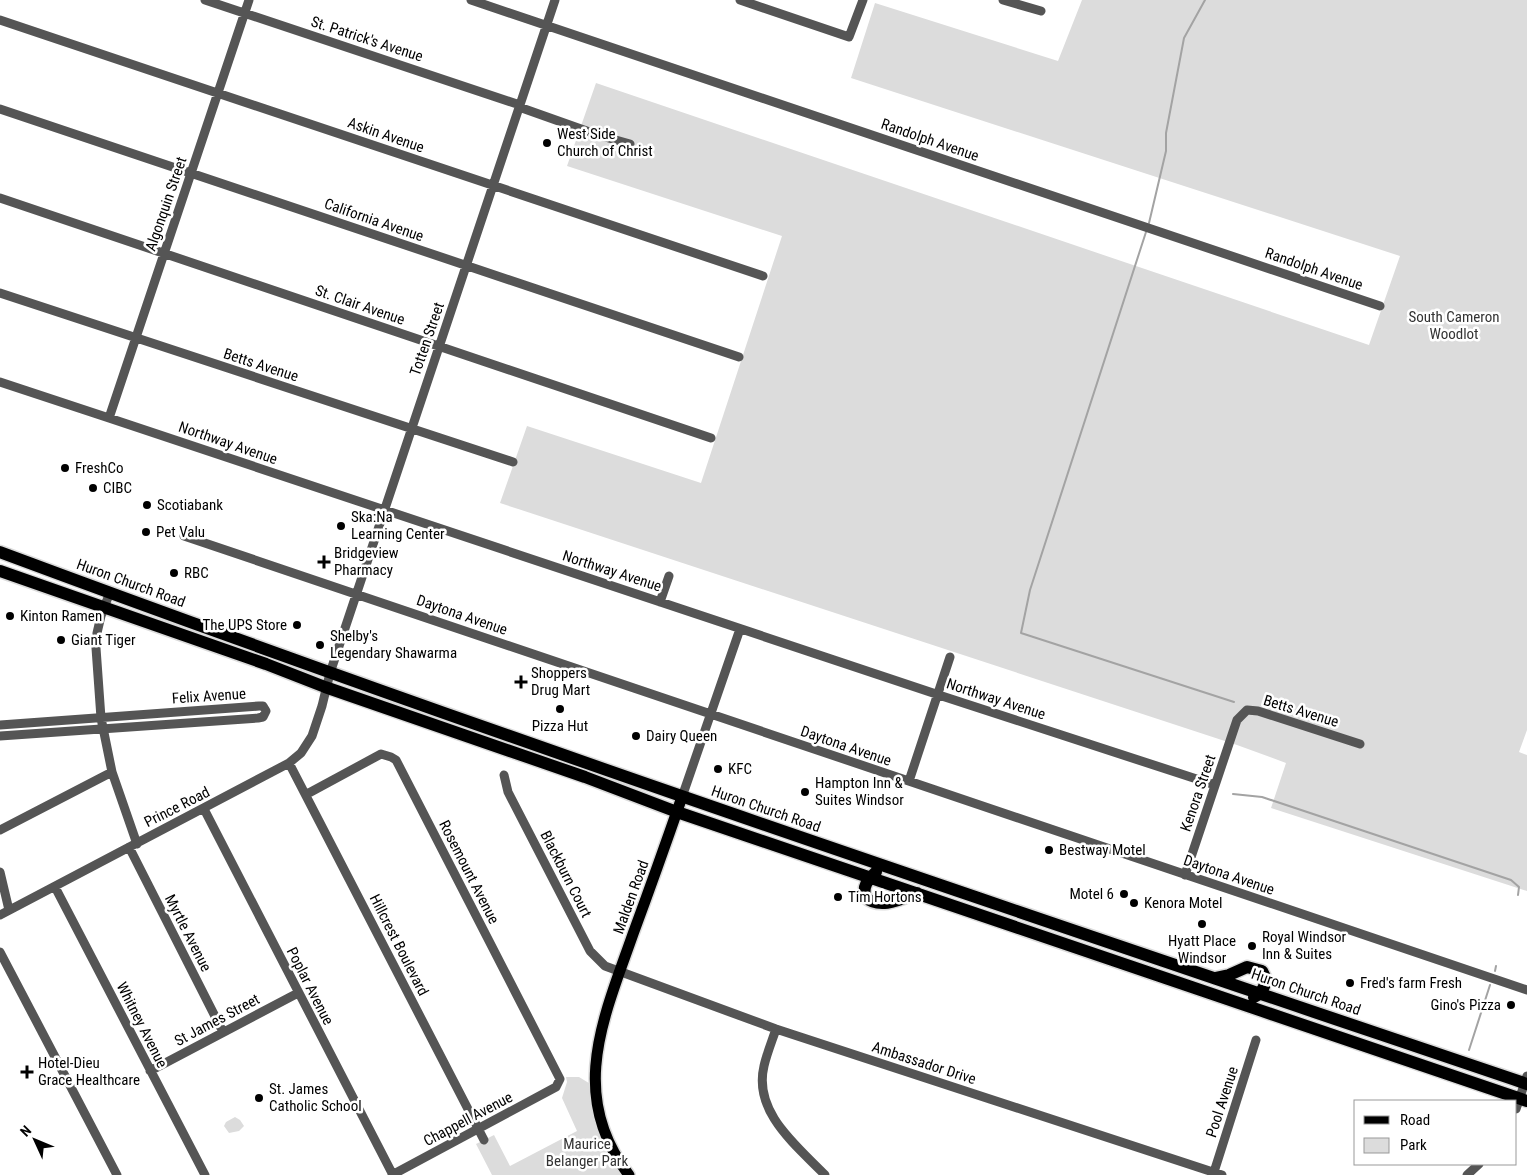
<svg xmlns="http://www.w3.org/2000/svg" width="1527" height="1175" font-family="'Roboto Condensed',sans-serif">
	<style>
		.green { fill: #dcdcdc }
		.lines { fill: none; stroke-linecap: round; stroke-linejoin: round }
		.stream { stroke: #a3a3a3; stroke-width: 2 }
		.major-casing { stroke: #dbdbdb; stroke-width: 14 }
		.highway-casing { stroke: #dbdbdb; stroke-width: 15 }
		.minor { stroke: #555; stroke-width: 9 }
		.major { stroke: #000; stroke-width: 11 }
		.highway { stroke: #000; stroke-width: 12 }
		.poi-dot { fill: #000; stroke: #fff; stroke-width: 2 }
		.labels { text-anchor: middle; stroke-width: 5; stroke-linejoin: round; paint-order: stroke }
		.street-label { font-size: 15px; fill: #000; stroke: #fff }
		.poi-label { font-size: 15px; fill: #000; stroke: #fff; text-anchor: start }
		.park-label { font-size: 15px; fill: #333; stroke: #fff }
	</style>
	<rect width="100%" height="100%" fill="#fff"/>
	<path class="green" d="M 1082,0 L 1527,0 L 1527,730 L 1519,752 L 1527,755 L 1527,891 L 1271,808 L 1286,763 L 1237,745 L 500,503 L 527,426 L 701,483 L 782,236 L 567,166 L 596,83 L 1369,345 L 1400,256 L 851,78 L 875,3 L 1058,61 Z
		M 566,1077 L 579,1077 L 597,1088 L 600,1119 L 626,1175 L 492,1175 L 476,1144 L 494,1135 L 510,1166 L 577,1131 L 562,1098 L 567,1082 Z
		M 235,1117 L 240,1120 L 244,1126 L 239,1131 L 229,1133 L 224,1126 L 226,1122 Z"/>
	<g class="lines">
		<path class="stream" d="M 1149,223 L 1166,151 L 1166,133 L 1184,38 L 1205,0
			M 1146,232 L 1030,590 L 1021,633 L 1234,702
			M 1233,794 L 1262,797 L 1511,880 L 1519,887 L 1518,895
			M 1495,971 L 1496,966
			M 1469,1050 L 1490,985"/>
		<defs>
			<path id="major" d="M 629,1175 C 567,1095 604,1017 633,934 C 650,888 666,843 682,797"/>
			<path id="highway" d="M 0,552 C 505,740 1016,911 1527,1084
				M 0,571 L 266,664 L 325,687 L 585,777 L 677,812 L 1527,1101
				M 876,872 C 867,881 863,885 865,897 C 880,910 901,899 917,893
				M 1215,978 L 1229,975 L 1247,967 L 1262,971 L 1266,979 L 1266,982 L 1261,993 L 1254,997"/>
		</defs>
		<use href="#major" class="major-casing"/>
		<use href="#highway" class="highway-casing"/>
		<path class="minor" d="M 205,0 L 520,105
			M 471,0 L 1380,306
			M 740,0 L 849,37 L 863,0
			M 1003,0 L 1041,11
			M 0,20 L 763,276
			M 519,107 L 598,135 L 630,144
			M 0,109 L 739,357
			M 0,198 L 711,438
			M 0,293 L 513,462
			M 0,382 L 109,418 L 945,697 L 1215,785
			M 109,418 L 249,0
			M 184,536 L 1527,990
			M 110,592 L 101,616 L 97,633 L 96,648 L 101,718 L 112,772 L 137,844
			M 660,602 L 669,576
			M 0,725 L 259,706 L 263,706 L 266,711 L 263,717 L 258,718 L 0,736
			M 289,763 L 484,1140
			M 504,775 L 508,792 L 590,951 L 605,966 L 776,1029 L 1222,1175
			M 909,781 L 950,657
			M 307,794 L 381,754 L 391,757 L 396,760 L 560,1079 L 556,1087 L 392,1175
			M 682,797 L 740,629
			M 204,809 L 393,1175
			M 0,830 L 112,772
			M 129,847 L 223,1032
			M 0,872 L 9,910
			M 1185,875 L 1237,720 L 1247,710 L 1258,711 L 1360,744
			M 55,887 L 205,1175
			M 0,915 L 289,763 L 301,753 L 312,736 L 322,706 L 330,673 L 555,0
			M 0,952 L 117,1175
			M 776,1029 C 772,1041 767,1053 764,1066 C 753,1112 796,1145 825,1175
			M 150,1071 L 298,993
			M 1516,1109 L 1527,1076
			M 1214,1172 L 1256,1040
			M 1467,1175 L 1479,1164"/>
		<use href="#major" class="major"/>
		<use href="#highway" class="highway"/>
	</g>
	<g class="poi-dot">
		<circle cx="547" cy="143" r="5"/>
		<circle cx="65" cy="468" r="5"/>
		<circle cx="93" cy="488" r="5"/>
		<circle cx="147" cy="505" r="5"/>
		<circle cx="341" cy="526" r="5"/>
		<circle cx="146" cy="532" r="5"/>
		<path d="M321.5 554.5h5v5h5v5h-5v5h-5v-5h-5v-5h5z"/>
		<circle cx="174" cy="573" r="5"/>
		<circle cx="10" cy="616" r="5"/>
		<circle cx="297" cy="625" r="5"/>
		<circle cx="61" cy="640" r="5"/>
		<circle cx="320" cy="645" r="5"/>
		<path d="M518.5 674.5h5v5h5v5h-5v5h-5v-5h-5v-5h5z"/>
		<circle cx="560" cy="709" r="5"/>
		<circle cx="636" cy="736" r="5"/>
		<circle cx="718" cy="769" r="5"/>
		<circle cx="805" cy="792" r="5"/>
		<circle cx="1049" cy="850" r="5"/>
		<circle cx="1124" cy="894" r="5"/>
		<circle cx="838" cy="897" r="5"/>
		<circle cx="1134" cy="903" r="5"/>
		<circle cx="1202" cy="924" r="5"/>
		<circle cx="1252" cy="946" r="5"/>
		<circle cx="1350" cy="983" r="5"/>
		<circle cx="1511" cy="1005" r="5"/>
		<path d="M24.5 1064.5h5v5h5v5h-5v5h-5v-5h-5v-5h5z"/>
		<circle cx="259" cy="1098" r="5"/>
	</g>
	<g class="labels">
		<g class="street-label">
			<text transform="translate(367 39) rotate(18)" y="5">St. Patrick's Avenue</text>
			<text transform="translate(386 135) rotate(19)" y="5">Askin Avenue</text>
			<text transform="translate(930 140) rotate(19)" y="5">Randolph Avenue</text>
			<text transform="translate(166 204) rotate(-71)" y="5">Algonquin Street</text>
			<text transform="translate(374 220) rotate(19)" y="5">California Avenue</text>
			<text transform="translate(1314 269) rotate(19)" y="5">Randolph Avenue</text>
			<text transform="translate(360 305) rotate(19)" y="5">St. Clair Avenue</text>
			<text transform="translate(427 339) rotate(-71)" y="5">Totten Street</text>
			<text transform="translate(261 365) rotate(18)" y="5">Betts Avenue</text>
			<text transform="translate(228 443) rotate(19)" y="5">Northway Avenue</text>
			<text transform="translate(612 571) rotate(18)" y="5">Northway Avenue</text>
			<text transform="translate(131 583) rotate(20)" y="5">Huron Church Road</text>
			<text transform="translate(462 615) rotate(19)" y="5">Daytona Avenue</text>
			<text transform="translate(209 696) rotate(-4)" y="5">Felix Avenue</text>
			<text transform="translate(996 699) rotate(18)" y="5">Northway Avenue</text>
			<text transform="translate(1301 711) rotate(17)" y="5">Betts Avenue</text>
			<text transform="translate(846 746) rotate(19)" y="5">Daytona Avenue</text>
			<text transform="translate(1198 793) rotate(-71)" y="5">Kenora Street</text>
			<text transform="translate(177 807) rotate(-27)" y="5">Prince Road</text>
			<text transform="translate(766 809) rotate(19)" y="5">Huron Church Road</text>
			<text transform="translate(469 872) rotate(63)" y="5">Rosemount Avenue</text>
			<text transform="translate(566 874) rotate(63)" y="5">Blackburn Court</text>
			<text transform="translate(1229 875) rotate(19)" y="5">Daytona Avenue</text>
			<text transform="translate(631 897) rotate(-70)" y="5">Malden Road</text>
			<text transform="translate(188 933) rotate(63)" y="5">Myrtle Avenue</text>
			<text transform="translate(399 945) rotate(63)" y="5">Hillcrest Boulevard</text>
			<text transform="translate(310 986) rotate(63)" y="5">Poplar Avenue</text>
			<text transform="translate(1306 992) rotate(19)" y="5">Huron Church Road</text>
			<text transform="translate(217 1020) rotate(-28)" y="5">St James Street</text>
			<text transform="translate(142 1025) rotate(63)" y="5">Whitney Avenue</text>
			<text transform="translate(924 1063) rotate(18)" y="5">Ambassador Drive</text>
			<text transform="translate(1222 1102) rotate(-72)" y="5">Pool Avenue</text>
			<text transform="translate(468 1119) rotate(-28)" y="5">Chappell Avenue</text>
		</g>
		<g class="poi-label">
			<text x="557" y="139">West Side<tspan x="557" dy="17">Church of Christ</tspan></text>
			<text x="75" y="473">FreshCo</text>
			<text x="103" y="493">CIBC</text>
			<text x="157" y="510">Scotiabank</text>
			<text x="351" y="522">Ska:Na<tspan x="351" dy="17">Learning Center</tspan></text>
			<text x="156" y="537">Pet Valu</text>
			<text x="334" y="558">Bridgeview<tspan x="334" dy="17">Pharmacy</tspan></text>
			<text x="184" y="578">RBC</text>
			<text x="20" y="621">Kinton Ramen</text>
			<text x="287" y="630" text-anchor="end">The UPS Store</text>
			<text x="330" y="641">Shelby's<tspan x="330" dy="17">Legendary Shawarma</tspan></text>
			<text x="71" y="645">Giant Tiger</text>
			<text x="531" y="678">Shoppers<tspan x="531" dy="17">Drug Mart</tspan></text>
			<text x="560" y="731" text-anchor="middle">Pizza Hut</text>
			<text x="646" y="741">Dairy Queen</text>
			<text x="728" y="774">KFC</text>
			<text x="815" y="788">Hampton Inn &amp;<tspan x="815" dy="17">Suites Windsor</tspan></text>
			<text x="1059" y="855">Bestway Motel</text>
			<text x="1114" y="899" text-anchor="end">Motel 6</text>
			<text x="848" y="902">Tim Hortons</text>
			<text x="1144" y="908">Kenora Motel</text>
			<text x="1262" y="942">Royal Windsor<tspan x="1262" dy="17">Inn &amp; Suites</tspan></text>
			<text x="1202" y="946" text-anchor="middle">Hyatt Place<tspan x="1202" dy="17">Windsor</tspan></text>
			<text x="1360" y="988">Fred's farm Fresh</text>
			<text x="1501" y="1010" text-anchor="end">Gino's Pizza</text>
			<text x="38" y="1068">Hotel-Dieu<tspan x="38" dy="17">Grace Healthcare</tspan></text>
			<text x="269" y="1094">St. James<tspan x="269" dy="17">Catholic School</tspan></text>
		</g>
		<g class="park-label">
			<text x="1454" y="322">South Cameron<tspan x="1454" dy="17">Woodlot</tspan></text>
			<text x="587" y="1149">Maurice<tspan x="587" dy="17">Belanger Park</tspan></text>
		</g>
	</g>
	<rect x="1354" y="1100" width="162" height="65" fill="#ffffff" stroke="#999999"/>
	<rect x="1364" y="1116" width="25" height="8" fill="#000000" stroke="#999999"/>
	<text x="1400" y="1125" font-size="15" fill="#000000">Road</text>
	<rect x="1364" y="1138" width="25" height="15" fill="#dcdcdc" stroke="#999999"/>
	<text x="1400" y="1150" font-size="15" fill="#000000">Park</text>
	<g transform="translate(35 1140) rotate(314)" stroke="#ffffff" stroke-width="4" paint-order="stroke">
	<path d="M0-4L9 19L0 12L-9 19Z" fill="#000000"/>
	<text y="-8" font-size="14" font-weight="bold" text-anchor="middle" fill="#000000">N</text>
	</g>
</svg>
